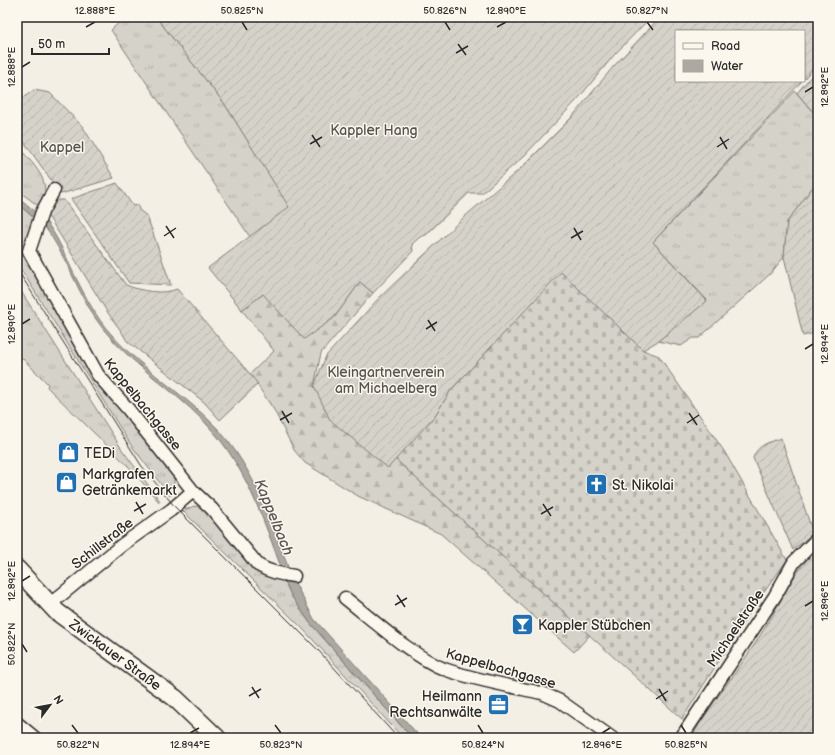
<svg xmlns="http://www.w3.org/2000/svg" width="835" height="755" font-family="'Balsamiq Sans',sans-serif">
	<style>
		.grass { fill: url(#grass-tufts); stroke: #807e7a }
		.forest { fill: url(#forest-firs); stroke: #807e7a }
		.cemetery { fill: url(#cemetery-stones); stroke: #807e7a }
		.garden { fill: url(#garden-furrows); stroke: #807e7a }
		.water { fill: #aca9a2; stroke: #787772 }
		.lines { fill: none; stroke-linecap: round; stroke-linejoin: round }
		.minor-casing { stroke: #2b2b2b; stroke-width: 15 }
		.secondary-casing { stroke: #2b2b2b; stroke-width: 20 }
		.minor { stroke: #fbf7ec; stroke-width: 12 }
		.secondary { stroke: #fbf7ec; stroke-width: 17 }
		.tram { stroke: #2b2b2b; stroke-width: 1 }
		.ticks { fill: none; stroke: #2b2b2b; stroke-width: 1.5 }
		.labels { text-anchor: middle; stroke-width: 3; stroke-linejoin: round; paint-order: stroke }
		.park-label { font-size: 14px; fill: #565552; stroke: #fbf7ec }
		.street-label { font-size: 14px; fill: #2b2b2b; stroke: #fbf7ec }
		.poi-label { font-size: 14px; fill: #2b2b2b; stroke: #fbf7ec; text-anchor: start }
		.water-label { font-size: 15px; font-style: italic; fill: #585755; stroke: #fbf7ec }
		.neatline { fill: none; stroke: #2b2b2b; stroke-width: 1.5 }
		.ticks-label { font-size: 10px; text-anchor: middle; fill: #2b2b2b }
	</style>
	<defs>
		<pattern id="grass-tufts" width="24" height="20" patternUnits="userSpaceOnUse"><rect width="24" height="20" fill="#d5d2c9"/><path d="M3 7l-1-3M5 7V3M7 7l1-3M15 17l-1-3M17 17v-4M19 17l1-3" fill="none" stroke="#b7b4ad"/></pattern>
		<pattern id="forest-firs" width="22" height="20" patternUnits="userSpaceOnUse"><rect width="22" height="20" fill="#d5d2c9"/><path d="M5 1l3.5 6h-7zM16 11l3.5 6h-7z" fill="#b7b4ad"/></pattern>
		<pattern id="cemetery-stones" width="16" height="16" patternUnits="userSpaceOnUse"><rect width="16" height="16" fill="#d5d2c9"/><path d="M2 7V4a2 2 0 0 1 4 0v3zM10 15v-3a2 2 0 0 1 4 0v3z" fill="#b7b4ad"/></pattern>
		<pattern id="garden-furrows" width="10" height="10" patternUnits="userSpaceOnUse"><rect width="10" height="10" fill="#d5d2c9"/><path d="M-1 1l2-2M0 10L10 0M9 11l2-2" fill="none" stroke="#b7b4ad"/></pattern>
	</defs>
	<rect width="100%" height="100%" fill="#f3efe4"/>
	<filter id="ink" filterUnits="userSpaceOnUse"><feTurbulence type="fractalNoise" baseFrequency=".025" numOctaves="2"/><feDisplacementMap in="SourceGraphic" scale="8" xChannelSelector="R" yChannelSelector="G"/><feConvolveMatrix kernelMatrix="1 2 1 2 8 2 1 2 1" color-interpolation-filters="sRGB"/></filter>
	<g filter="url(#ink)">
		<path class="grass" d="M 125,17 L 156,17 L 224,103 L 290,207 L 250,237 L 111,30 Z
			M 795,91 L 818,118 L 818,180 L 787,222 L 784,257 L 770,274 L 699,338 L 693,338 L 681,346 L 658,341 L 707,300 L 653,242 Z
			M 17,145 C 32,164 55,181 40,207 L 17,190 Z
			M 17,203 L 35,219 L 24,252 L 56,310 L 174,474 L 174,491 L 170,496 L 131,445 L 17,263 Z
			M 17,285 L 123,451 L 160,501 L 159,502 L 130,468 L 47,387 L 48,384 L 17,353 Z
			M 194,506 L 207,509 L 244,553 L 284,580 L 292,597 L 310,623 L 412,738 L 403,738 L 303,629 L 183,511 Z"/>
		<path class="forest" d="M 360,282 L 373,293 L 321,353 L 314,386 L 388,468 L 395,459 L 590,635 L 574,652 L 441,534 L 358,496 L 305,463 L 294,450 L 274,410 L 250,374 L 274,351 L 242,310 L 263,294 L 334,318 Z"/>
		<path class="cemetery" d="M 561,271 L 643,350 L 659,356 L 724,451 L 787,560 L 750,612 L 682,719 L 395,459 L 434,417 L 451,390 Z"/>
		<path class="garden" d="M 156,17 L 651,17 L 615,54 L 577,100 L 524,156 L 482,193 L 469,193 L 426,235 L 420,237 L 412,244 L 413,251 L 373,293 L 360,282 L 334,318 L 304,339 L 263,294 L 242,310 L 208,268 L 289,207 L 224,103 Z
			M 660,17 L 818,17 L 818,62 L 804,79 L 804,31 L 676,31 L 676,81 L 802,81 L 653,242 L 707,301 L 658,341 L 643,350 L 561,272 L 451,390 L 434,417 L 388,468 L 330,420 L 314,386 L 326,356 L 378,299 L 463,218 L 520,169 L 572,117 L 613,67 Z
			M 818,68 L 818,118 L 797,93 Z
			M 34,90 L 50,93 L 83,127 L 114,178 L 61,194 L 17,132 L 17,102 Z
			M 818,180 L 818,332 L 803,336 L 784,257 L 787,222 Z
			M 117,183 L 133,206 L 138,205 L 139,210 L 147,216 L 171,285 L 129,283 L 71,199 Z
			M 55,200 L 64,200 L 67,204 L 126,285 C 140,291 163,295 177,289 L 250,374 L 258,384 L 220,420 L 204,402 L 127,341 C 121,329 113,321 106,310 C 86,278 67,245 46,213 Z
			M 781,438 L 813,533 L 793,550 L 753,458 C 757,445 769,442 781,438 Z
			M 818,548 L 818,738 L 691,738 C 714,699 743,665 766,626 C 783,599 794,570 818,548 Z"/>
		<path class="water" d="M 17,196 L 37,213 L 35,219 L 17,203 Z
			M 44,219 C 57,235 64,253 73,272 C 82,290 92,310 105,327 C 137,367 182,391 217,428 C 253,467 272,521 289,570 L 282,570 C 265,524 248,474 217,436 C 185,396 137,371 104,330 C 78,298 68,256 42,223 Z
			M 284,580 L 294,581 L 314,619 L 421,738 L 412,738 L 310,623 L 292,597 Z"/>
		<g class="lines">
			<defs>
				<path id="minor" d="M 54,190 L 42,212 L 29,251 L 98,375 L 128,409 L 193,491 L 212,509 L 258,565 C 269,572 280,574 294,576
					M 345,598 C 372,619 413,657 444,669 C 475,680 510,686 542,693 L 560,701 L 612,738
					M 49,605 L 122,545 L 171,510 L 193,491
					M 17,723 L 35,738
					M 681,738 L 775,596 L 794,562 L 818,538"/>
				<g id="secondary">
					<path id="s1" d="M 17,569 L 57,612 L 175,698 L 217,738"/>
				</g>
			</defs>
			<use href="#minor" class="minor-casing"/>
			<use href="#secondary" class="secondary-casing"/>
			<use href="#minor" class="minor"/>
			<use href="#secondary" class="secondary"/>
			<path class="tram" d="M 17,269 L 141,465 L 175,507 L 318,650 L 398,738"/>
		</g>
	</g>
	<path class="ticks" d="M 242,22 L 247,30M 445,22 L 450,30M 647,22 L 653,30M 86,27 L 95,22M 497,27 L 506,22M 458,44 L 466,55M 456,53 L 468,46M 22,67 L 30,62M 805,92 L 813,87M 312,135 L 320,147M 720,137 L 727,149M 310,144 L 322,137M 717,147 L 729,139M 166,226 L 174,238M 574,228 L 581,240M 164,236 L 176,228M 571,238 L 583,231M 428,320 L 435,331M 22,324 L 30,319M 426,329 L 437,322M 805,349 L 813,344M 282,411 L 289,423M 689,413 L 697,425M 280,420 L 292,413M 687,423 L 699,415M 136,502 L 143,514M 543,504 L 551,516M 134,511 L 146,504M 541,514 L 553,507M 22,581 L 30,576M 397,595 L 405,607M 395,605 L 407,598M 805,606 L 813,601M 22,644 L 27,652M 252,687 L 259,698M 659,689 L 666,701M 249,696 L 261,689M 656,699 L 668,691M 72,725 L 78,733M 275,725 L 281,733M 478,725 L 483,733M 681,725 L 686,733M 190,733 L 199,728M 602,733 L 610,728"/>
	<defs>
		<symbol id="shop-square" viewBox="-11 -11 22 22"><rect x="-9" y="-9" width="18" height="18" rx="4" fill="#1f6fb2" stroke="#fbf7ec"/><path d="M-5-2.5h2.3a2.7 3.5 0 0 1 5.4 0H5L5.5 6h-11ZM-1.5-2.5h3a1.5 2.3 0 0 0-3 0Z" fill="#fff"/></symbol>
		<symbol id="church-square" viewBox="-11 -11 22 22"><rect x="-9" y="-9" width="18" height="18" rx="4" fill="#1f6fb2" stroke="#fbf7ec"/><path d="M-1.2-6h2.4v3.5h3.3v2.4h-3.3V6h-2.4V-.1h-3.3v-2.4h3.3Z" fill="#fff"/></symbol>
		<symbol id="bar-square" viewBox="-11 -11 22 22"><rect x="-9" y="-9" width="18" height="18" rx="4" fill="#1f6fb2" stroke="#fbf7ec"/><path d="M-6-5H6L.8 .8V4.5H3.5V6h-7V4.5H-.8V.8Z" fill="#fff"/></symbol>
		<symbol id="office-square" viewBox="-11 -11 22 22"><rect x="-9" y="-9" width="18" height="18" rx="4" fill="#1f6fb2" stroke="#fbf7ec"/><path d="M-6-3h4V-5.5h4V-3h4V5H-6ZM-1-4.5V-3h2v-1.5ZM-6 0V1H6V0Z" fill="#fff"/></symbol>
	</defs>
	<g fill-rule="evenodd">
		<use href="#shop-square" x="56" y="440" width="25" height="25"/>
		<use href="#shop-square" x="54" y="470" width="25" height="25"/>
		<use href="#church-square" x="584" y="472" width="25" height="25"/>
		<use href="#bar-square" x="510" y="612" width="25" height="25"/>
		<use href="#office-square" x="486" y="692" width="25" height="25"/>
	</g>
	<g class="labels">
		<g class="park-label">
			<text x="374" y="135">Kappler Hang</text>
			<text x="62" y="152">Kappel</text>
			<text x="386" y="377">Kleingartnerverein<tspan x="386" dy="16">am Michaelberg</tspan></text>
		</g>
		<g class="street-label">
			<text transform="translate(143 404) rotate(51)" y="5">Kappelbachgasse</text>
			<text transform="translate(102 543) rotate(-38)" y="5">Schillstraße</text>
			<text transform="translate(735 628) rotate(-56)" y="5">Michaelstraße</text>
			<text dy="5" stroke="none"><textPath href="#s1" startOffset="131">Zwickauer Straße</textPath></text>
			<text transform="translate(501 668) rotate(16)" y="5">Kappelbachgasse</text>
		</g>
		<g class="poi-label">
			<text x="84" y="458">TEDi</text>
			<text x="82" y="479">Markgrafen<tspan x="82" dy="16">Getränkemarkt</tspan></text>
			<text x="612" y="490">St. Nikolai</text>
			<text x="538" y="630">Kappler Stübchen</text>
			<text x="482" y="701" text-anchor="end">Heilmann<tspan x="482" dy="16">Rechtsanwälte</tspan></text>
		</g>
		<g class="water-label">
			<text transform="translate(274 517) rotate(68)" y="5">Kappelbach</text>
		</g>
	</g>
	<rect width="835" height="755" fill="none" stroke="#fbf7ec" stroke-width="44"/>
	<rect x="675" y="30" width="130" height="52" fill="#fbf7ec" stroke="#a8a59f"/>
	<rect x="683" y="43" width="20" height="6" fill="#fbf7ec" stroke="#a8a59f"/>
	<text x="711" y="50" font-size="12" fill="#2b2b2b">Road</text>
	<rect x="683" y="60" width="20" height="12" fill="#aca9a2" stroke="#a8a59f"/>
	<text x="711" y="70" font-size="12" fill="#2b2b2b">Water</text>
	<g transform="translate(50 705) rotate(58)" stroke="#fbf7ec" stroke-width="3" paint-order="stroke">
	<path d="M0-3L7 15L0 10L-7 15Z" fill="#2b2b2b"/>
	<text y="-6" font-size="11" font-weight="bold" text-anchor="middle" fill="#2b2b2b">N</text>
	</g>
	<path d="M32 48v6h77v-6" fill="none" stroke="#2b2b2b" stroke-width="2"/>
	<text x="38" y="48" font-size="12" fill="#2b2b2b" stroke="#fbf7ec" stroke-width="3" paint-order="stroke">50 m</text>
	<rect x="22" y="22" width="791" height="711" class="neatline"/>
	<g class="ticks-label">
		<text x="95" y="14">12.888°E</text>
		<text x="242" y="14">50.825°N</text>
		<text x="445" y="14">50.826°N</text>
		<text x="506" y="14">12.890°E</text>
		<text x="647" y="14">50.827°N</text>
		<text transform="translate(11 67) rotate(-90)" y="4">12.888°E</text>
		<text transform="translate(824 87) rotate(-90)" y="4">12.892°E</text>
		<text transform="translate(11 324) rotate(-90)" y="4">12.890°E</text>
		<text transform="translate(824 344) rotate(-90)" y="4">12.894°E</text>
		<text transform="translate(11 581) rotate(-90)" y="4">12.892°E</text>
		<text transform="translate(824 601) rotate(-90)" y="4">12.896°E</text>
		<text transform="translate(11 644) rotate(-90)" y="4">50.822°N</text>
		<text x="78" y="748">50.822°N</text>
		<text x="190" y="748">12.894°E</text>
		<text x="281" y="748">50.823°N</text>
		<text x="483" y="748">50.824°N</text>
		<text x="602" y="748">12.896°E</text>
		<text x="686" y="748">50.825°N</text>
	</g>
</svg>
